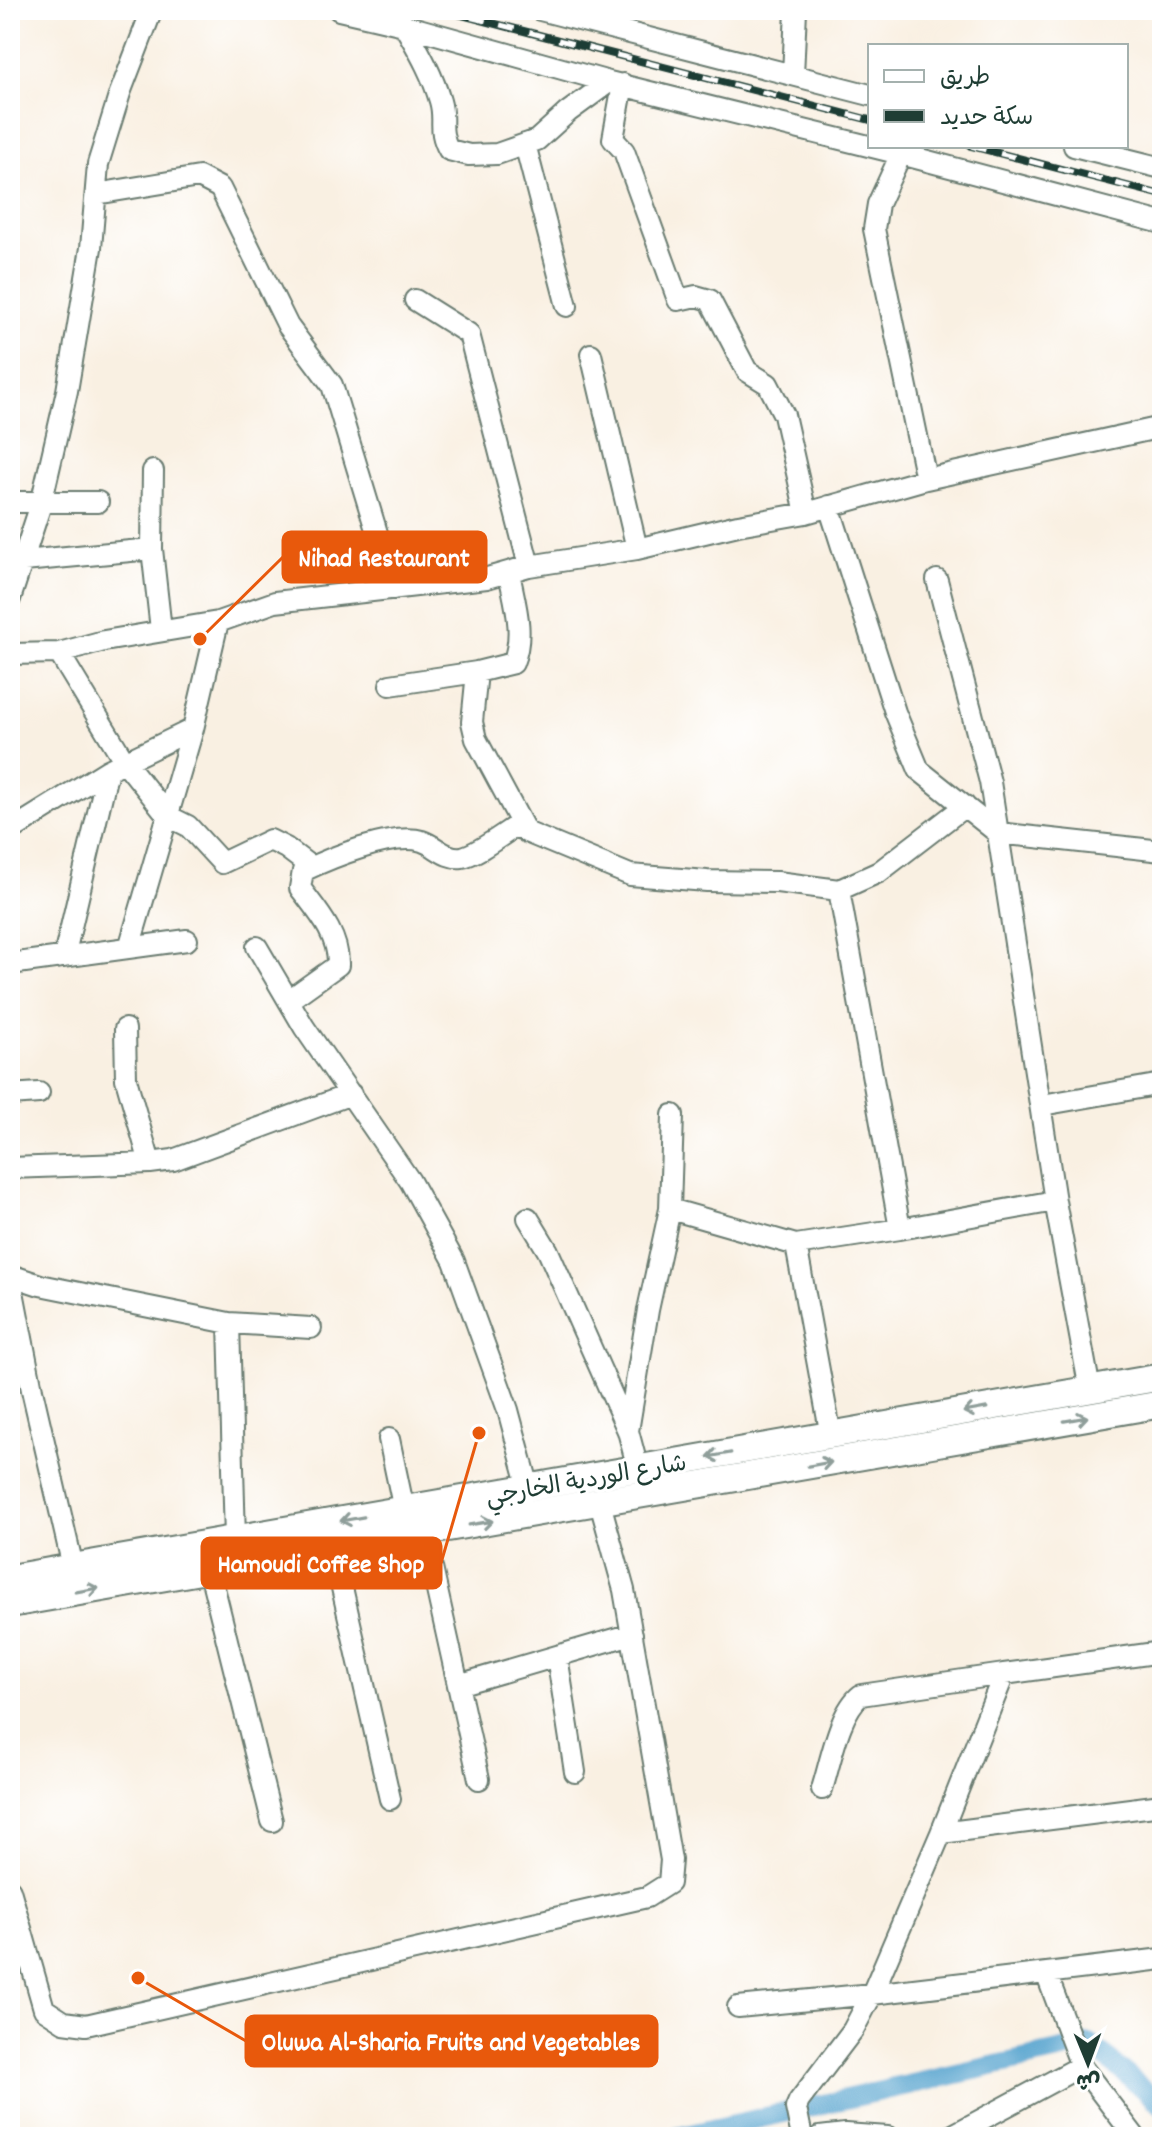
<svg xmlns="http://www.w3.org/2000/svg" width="1172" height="2147" font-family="Dekko,'Playpen Sans Arabic',sans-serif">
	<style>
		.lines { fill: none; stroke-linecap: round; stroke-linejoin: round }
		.canal { stroke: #54a3ce; stroke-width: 20 }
		.minor-casing { stroke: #6b7c71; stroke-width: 24 }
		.major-casing { stroke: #6b7c71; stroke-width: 30 }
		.minor { stroke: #fff; stroke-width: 20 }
		.major { stroke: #fff; stroke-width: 26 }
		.rail-casing { stroke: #1f3d34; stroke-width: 8 }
		.rail { stroke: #fff; stroke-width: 5; stroke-dasharray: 15; stroke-linecap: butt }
		.oneway { stroke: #8f9e9a }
		.labels { text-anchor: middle; stroke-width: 6; stroke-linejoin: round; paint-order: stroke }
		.street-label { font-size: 24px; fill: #1f3d34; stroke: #fff }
		.leader { fill: none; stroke: #e8590c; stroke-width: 3 }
		.callout-dot { fill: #e8590c; stroke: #fff; stroke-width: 3 }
		.callout { fill: #e8590c; stroke: #e8590c; stroke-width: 3 }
		.callout-label { font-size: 26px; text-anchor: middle; font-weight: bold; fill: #fff }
	</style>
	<rect width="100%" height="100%" fill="#fff"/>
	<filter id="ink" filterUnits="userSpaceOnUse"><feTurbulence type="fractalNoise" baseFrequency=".0125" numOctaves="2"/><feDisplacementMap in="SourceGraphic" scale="16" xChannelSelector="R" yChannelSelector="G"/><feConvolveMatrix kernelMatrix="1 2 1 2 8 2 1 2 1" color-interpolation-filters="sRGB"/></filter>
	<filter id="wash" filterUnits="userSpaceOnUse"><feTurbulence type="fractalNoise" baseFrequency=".006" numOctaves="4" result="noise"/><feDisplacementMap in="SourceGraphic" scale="32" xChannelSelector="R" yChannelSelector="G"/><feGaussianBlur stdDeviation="1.8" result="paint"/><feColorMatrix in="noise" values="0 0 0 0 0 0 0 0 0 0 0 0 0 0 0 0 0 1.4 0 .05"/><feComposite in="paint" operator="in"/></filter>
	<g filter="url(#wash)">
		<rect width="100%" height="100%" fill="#f9f0e2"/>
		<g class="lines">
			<path class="canal" d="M 677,2137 L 1090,2044 L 1162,2105"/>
		</g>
	</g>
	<g filter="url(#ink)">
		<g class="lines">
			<defs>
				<path id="minor" d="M 339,10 L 404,25 L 609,82 L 901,154 L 1162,223
					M 540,10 L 870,95
					M 404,25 C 418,50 432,73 440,101 C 446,121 437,129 449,150 L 469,155 L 497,154 L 537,140 L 568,112 L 609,82
					M 793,75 L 796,10
					M 623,84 L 613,139 L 624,151 L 678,300 L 696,296 L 710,300 L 747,371 L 768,384 L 784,415 L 806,513
					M 525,144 L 567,306
					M 1074,146 L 1162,168
					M 901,154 L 878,204 L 874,229 L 926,479
					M 96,194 L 199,177 L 220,188 L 288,326 L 332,385 L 394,589
					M 415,300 L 469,334 L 529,566
					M 591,354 L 637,549
					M 153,471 L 152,549 L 161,630
					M 10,502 L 98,502
					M 829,506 L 895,712 L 919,770 L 998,833 L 1162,851
					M 13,562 L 152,549
					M 937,580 L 990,782 L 1055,1201 L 1090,1390
					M 10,599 L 41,504 L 67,391 L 91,248 L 98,164 L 120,93 L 152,10
					M 59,653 L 125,762 L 168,816 L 188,826 L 222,863 L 270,840 L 286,848 L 311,867
					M 10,654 L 59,653 L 104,641 L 218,622 L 275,602 L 487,578 L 529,566 L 637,549 L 738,525 L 806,513 L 926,479 L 1162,427
					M 477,672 L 472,722 L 476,739 L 526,832 L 630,875 L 707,881 L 777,882 L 839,890 L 879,872 L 965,806
					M 390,685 L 477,672 L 513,663 C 525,633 515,604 509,573
					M 10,831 L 108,770 L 193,729
					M 839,890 L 900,1229
					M 257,947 L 304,1027 L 410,1181 L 454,1261 L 508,1410 L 529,1488
					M 129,948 L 193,729 L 218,622
					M 64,957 L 108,770
					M 10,964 L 187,940
					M 289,1000 L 338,965 C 339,935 318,912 300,888 L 303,871 C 330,858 393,832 422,841 C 437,846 445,859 462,857 C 478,854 507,831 521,823
					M 125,1029 L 126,1079 L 150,1163
					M 10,1095 L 39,1093
					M 1042,1105 L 1162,1084
					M 10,1168 L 150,1163 L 173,1160 L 351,1094
					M 670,1209 L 796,1245 L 900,1229 L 1055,1201
					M 528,1218 L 548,1251 L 628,1431 L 638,1469
					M 796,1245 L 831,1436
					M 10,1275 L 40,1285 L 229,1323 L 311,1328
					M 10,1276 L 32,1390 L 73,1567
					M 229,1323 L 235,1539
					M 628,1431 L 648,1310 L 670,1209 L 673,1115
					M 389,1439 L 404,1510
					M 424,1532 L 479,1779
					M 333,1548 L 390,1799
					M 209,1568 L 272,1821
					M 557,1656 L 575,1772
					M 458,1685 L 632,1634
					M 822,1789 C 831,1761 839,1712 861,1695 L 1004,1674
					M 941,1833 L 1162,1805
					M 10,1890 L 44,2009 L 64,2022 L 86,2025 L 647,1897 L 669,1883 L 671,1860 L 624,1590 L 600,1503
					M 1046,1973 L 1081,2066 L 1135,2137
					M 738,2007 L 872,1994 L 1162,1959
					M 802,2137 L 796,2108 L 799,2101 L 853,2030 L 872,1994 L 941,1833 L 1004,1674 L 1162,1652
					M 820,2137 L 845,2134 L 888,2137
					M 949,2137 L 1081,2066"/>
				<path id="major" d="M 10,1578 L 1162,1377
					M 10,1604 L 1162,1404"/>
			</defs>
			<use href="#minor" class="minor-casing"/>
			<use href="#major" class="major-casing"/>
			<use href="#minor" class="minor"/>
			<use href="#major" class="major"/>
			<defs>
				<path id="rail" d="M 442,10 L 870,120
					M 971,146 L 1162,195"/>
			</defs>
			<use href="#rail" class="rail-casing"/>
			<use href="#rail" class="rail"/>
		</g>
		<defs><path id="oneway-shaft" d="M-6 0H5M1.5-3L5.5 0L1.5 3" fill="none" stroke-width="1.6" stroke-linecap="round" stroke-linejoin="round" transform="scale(2)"/></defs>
		<g class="oneway">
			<use href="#oneway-shaft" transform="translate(975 1410) rotate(170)"/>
			<use href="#oneway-shaft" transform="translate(1076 1419) rotate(-10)"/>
			<use href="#oneway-shaft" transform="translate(719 1455) rotate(170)"/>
			<use href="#oneway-shaft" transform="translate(820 1464) rotate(-10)"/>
			<use href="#oneway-shaft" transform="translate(352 1519) rotate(170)"/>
			<use href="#oneway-shaft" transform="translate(481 1523) rotate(-9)"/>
			<use href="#oneway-shaft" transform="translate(87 1590) rotate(-10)"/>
		</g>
	</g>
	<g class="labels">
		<g class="street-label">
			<text transform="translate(586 1479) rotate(-10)" y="8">شارع الوردية الخارجي</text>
		</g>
	</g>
	<path class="leader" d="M200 639L283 557M479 1433L441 1563M138 1978L246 2041"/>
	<g class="callout-dot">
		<circle cx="200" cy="639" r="8"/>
		<circle cx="479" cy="1433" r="8"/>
		<circle cx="138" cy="1978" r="8"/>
	</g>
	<g class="callout">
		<rect x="283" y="532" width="203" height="50" rx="8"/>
		<rect x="202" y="1538" width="239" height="50" rx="8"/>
		<rect x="246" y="2016" width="411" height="50" rx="8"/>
	</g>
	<g class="callout-label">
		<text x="384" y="566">Nihad Restaurant</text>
		<text x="321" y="1572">Hamoudi Coffee Shop</text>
		<text x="451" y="2050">Oluwa Al-Sharia Fruits and Vegetables</text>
	</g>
	<rect width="1172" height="2147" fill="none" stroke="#fff" stroke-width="40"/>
	<rect x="868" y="44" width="260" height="104" fill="#ffffff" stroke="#a5b1ae" stroke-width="2"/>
	<rect x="884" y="70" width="40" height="12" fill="#ffffff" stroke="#a5b1ae" stroke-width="2"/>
	<text x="940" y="84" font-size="24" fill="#1f3d34">طريق</text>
	<rect x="884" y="110" width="40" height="12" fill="#1f3d34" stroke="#a5b1ae" stroke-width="2"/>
	<text x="940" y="124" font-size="24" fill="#1f3d34">سكة حديد</text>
	<g transform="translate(1088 2063) rotate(179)" stroke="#ffffff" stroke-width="6" paint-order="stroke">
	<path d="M0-6L14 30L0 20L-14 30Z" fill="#1f3d34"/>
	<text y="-12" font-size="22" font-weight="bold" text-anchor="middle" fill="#1f3d34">ش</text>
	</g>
</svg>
